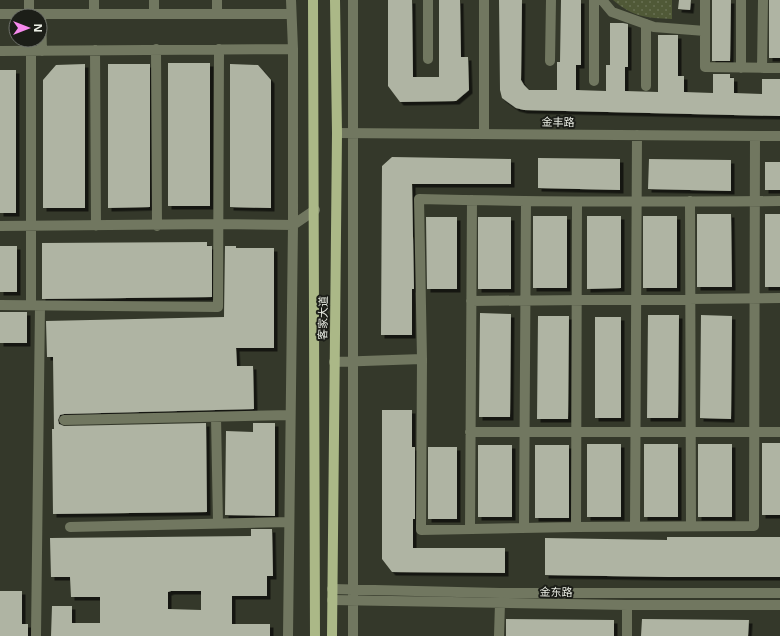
<svg xmlns="http://www.w3.org/2000/svg" width="780" height="636" font-family="'Noto Sans','Noto Sans SC',sans-serif">
	<style>
		.grass { fill: url(#grass-dots) }
		.building { fill: #afb4a3; fill-rule: evenodd; filter: url(#shadow) }
		.lines { fill: none; stroke-linecap: round; stroke-linejoin: round }
		.minor { stroke: #717760; stroke-width: 10 }
		.major { stroke: #abb887; stroke-width: 10 }
		.labels { text-anchor: middle; stroke-width: 4; stroke-linejoin: round; paint-order: stroke }
		.street-label { font-size: 11px; fill: #eaede4; stroke: #1c1e18 }
	</style>
	<defs>
		<pattern id="grass-dots" width="8" height="8" patternUnits="userSpaceOnUse"><rect width="8" height="8" fill="#505937"/><path d="M2 2h.1M6 6h.1" fill="none" stroke="#697154" stroke-width="1.8" stroke-linecap="round"/></pattern>
		<filter id="shadow"><feDropShadow dx="3.5" dy="3.5" stdDeviation="0" flood-color="#0009"/></filter>
	</defs>
	<rect width="100%" height="100%" fill="#34382a"/>
	<path class="grass" d="M 613,0 L 672,0 L 672,19 C 646,18 633,17 613,0 Z"/>
	<path class="building" d="M 388,0 L 412,0 L 413,77 L 439,77 L 439,0 L 460,0 L 461,57 L 468,57 L 469,90 L 456,101 L 400,102 L 388,86 Z
		M 499,0 L 522,0 L 521,80 L 524,85 L 529,90 L 557,90 L 557,62 L 560,62 L 561,0 L 581,0 L 581,65 L 576,65 L 576,90 L 606,91 L 606,65 L 610,65 L 610,23 L 623,23 L 628,24 L 628,67 L 625,67 L 625,91 L 658,92 L 658,35 L 678,35 L 678,76 L 684,76 L 684,92 L 713,93 L 713,74 L 730,74 L 730,78 L 734,78 L 734,93 L 762,94 L 762,79 L 780,79 L 780,116 L 524,110 L 516,108 L 502,98 L 500,90 Z
		M 679,0 L 691,0 L 690,10 L 678,9 Z
		M 712,0 L 731,0 L 730,61 L 712,61 Z
		M 769,0 L 780,0 L 780,58 L 769,58 Z
		M 168,63 L 210,63 L 210,206 L 168,206 Z
		M 85,64 L 85,208 L 43,208 L 43,80 L 56,65 Z
		M 108,64 L 150,64 L 150,207 L 108,208 Z
		M 230,64 L 258,65 L 271,80 L 271,208 L 230,207 Z
		M 0,70 L 16,70 L 16,213 L 0,213 Z
		M 392,157 L 511,159 L 511,184 L 412,184 L 414,289 L 412,289 L 412,335 L 381,335 L 382,166 Z
		M 538,158 L 620,159 L 620,190 L 538,188 Z
		M 649,159 L 731,160 L 731,191 L 648,189 Z
		M 765,162 L 780,162 L 780,190 L 765,190 Z
		M 697,214 L 731,214 L 732,287 L 697,287 Z
		M 765,214 L 780,214 L 780,287 L 765,287 Z
		M 533,216 L 567,216 L 567,288 L 533,288 Z
		M 587,216 L 621,216 L 621,288 L 587,289 Z
		M 643,216 L 677,216 L 677,288 L 643,288 Z
		M 426,217 L 457,217 L 457,289 L 427,289 Z
		M 478,217 L 511,217 L 511,289 L 478,289 Z
		M 207,242 L 207,246 L 212,246 L 212,297 L 42,299 L 42,243 Z
		M 0,246 L 17,246 L 17,292 L 0,292 Z
		M 225,246 L 236,246 L 236,248 L 274,248 L 274,348 L 236,348 L 237,366 L 253,366 L 254,409 L 64,414 L 60,415 L 58,420 L 59,424 L 64,426 L 206,423 L 207,512 L 53,514 L 52,429 L 54,429 L 53,357 L 47,357 L 46,321 L 224,317 Z
		M 0,312 L 27,312 L 27,343 L 0,343 Z
		M 480,313 L 511,314 L 510,417 L 479,417 Z
		M 648,315 L 679,315 L 678,418 L 647,418 Z
		M 701,315 L 732,316 L 731,419 L 700,418 Z
		M 538,316 L 569,316 L 568,419 L 537,419 Z
		M 595,317 L 621,317 L 621,418 L 595,418 Z
		M 382,410 L 412,410 L 412,447 L 415,447 L 415,519 L 413,519 L 413,548 L 505,548 L 505,573 L 392,572 L 382,559 Z
		M 253,423 L 275,423 L 275,516 L 225,515 L 226,431 L 253,432 Z
		M 762,443 L 780,443 L 780,515 L 762,515 Z
		M 587,444 L 621,444 L 621,517 L 587,517 Z
		M 644,444 L 678,444 L 678,517 L 644,517 Z
		M 698,444 L 732,444 L 732,517 L 698,517 Z
		M 478,445 L 512,445 L 512,517 L 478,517 Z
		M 535,445 L 569,445 L 569,518 L 535,518 Z
		M 428,447 L 457,447 L 457,519 L 428,519 Z
		M 251,529 L 272,529 L 273,576 L 267,576 L 267,596 L 232,596 L 232,624 L 270,624 L 270,636 L 51,636 L 52,606 L 72,606 L 72,623 L 100,623 L 100,597 L 71,597 L 70,577 L 51,577 L 50,538 L 251,536 ZM 171,591 L 201,591 L 201,610 L 168,609 L 168,592 Z
		M 667,537 L 780,537 L 780,577 L 668,577 L 545,575 L 545,538 L 667,540 Z
		M 0,591 L 22,591 L 22,624 L 28,624 L 28,636 L 0,636 Z
		M 506,619 L 614,620 L 614,636 L 506,636 Z
		M 642,619 L 749,620 L 748,636 L 641,636 Z"/>
	<g class="lines">
		<path class="minor" d="M 154,0 L 154,14
			M 353,0 L 353,636
			M 602,0 L 612,12 L 654,27 L 705,31
			M 705,0 L 705,67 L 780,68
			M 741,0 L 741,68
			M 0,14 L 291,14
			M 29,14 L 29,0
			M 41,14 L 42,51
			M 94,14 L 94,0
			M 217,14 L 217,0
			M 156,49 L 157,226
			M 95,50 L 96,226
			M 0,51 L 293,49
			M 31,51 L 31,305
			M 428,59 L 428,0
			M 550,61 L 551,0
			M 762,68 L 763,0
			M 594,81 L 594,0
			M 646,86 L 646,24
			M 337,133 L 780,136
			M 484,133 L 484,0
			M 755,136 C 755,266 755,396 754,526 L 576,527 L 421,530 L 422,359 L 419,199 C 539,202 659,202 780,201
			M 690,201 L 691,526
			M 0,226 L 219,224 L 293,225 L 315,210
			M 471,301 L 780,298
			M 0,305 L 218,307 L 219,49
			M 334,362 L 422,359
			M 216,417 L 218,523
			M 64,420 L 290,415
			M 470,432 L 780,432
			M 70,527 L 289,522
			M 576,527 L 577,202
			M 635,527 L 637,135
			M 524,528 L 526,201
			M 470,529 L 472,200
			M 332,589 L 500,593 L 780,593
			M 332,600 L 627,605 L 780,605
			M 627,605 L 627,636
			M 36,636 L 40,306
			M 288,636 L 293,225 L 293,49 L 291,0
			M 499,636 L 500,603"/>
		<path class="major" d="M 313,0 L 315,636
			M 332,636 L 337,133 L 335,0"/>
	</g>
	<g class="labels">
		<g class="street-label">
			<text transform="translate(558 122) rotate(1)" y="4">金丰路</text>
			<text transform="translate(323 318) rotate(-89)" y="4">客家大道</text>
			<text transform="translate(556 592) rotate(1)" y="4">金东路</text>
		</g>
	</g>
	<g transform="translate(28 28) rotate(90)"><circle r="19" fill="#1c1e18" stroke="#6e716a"/>
	<path d="M0-3L7 15L0 10L-7 15Z" fill="#f689ed"/>
	<text y="-6" font-size="11" font-weight="bold" text-anchor="middle" fill="#eaede4">N</text>
	</g>
</svg>
